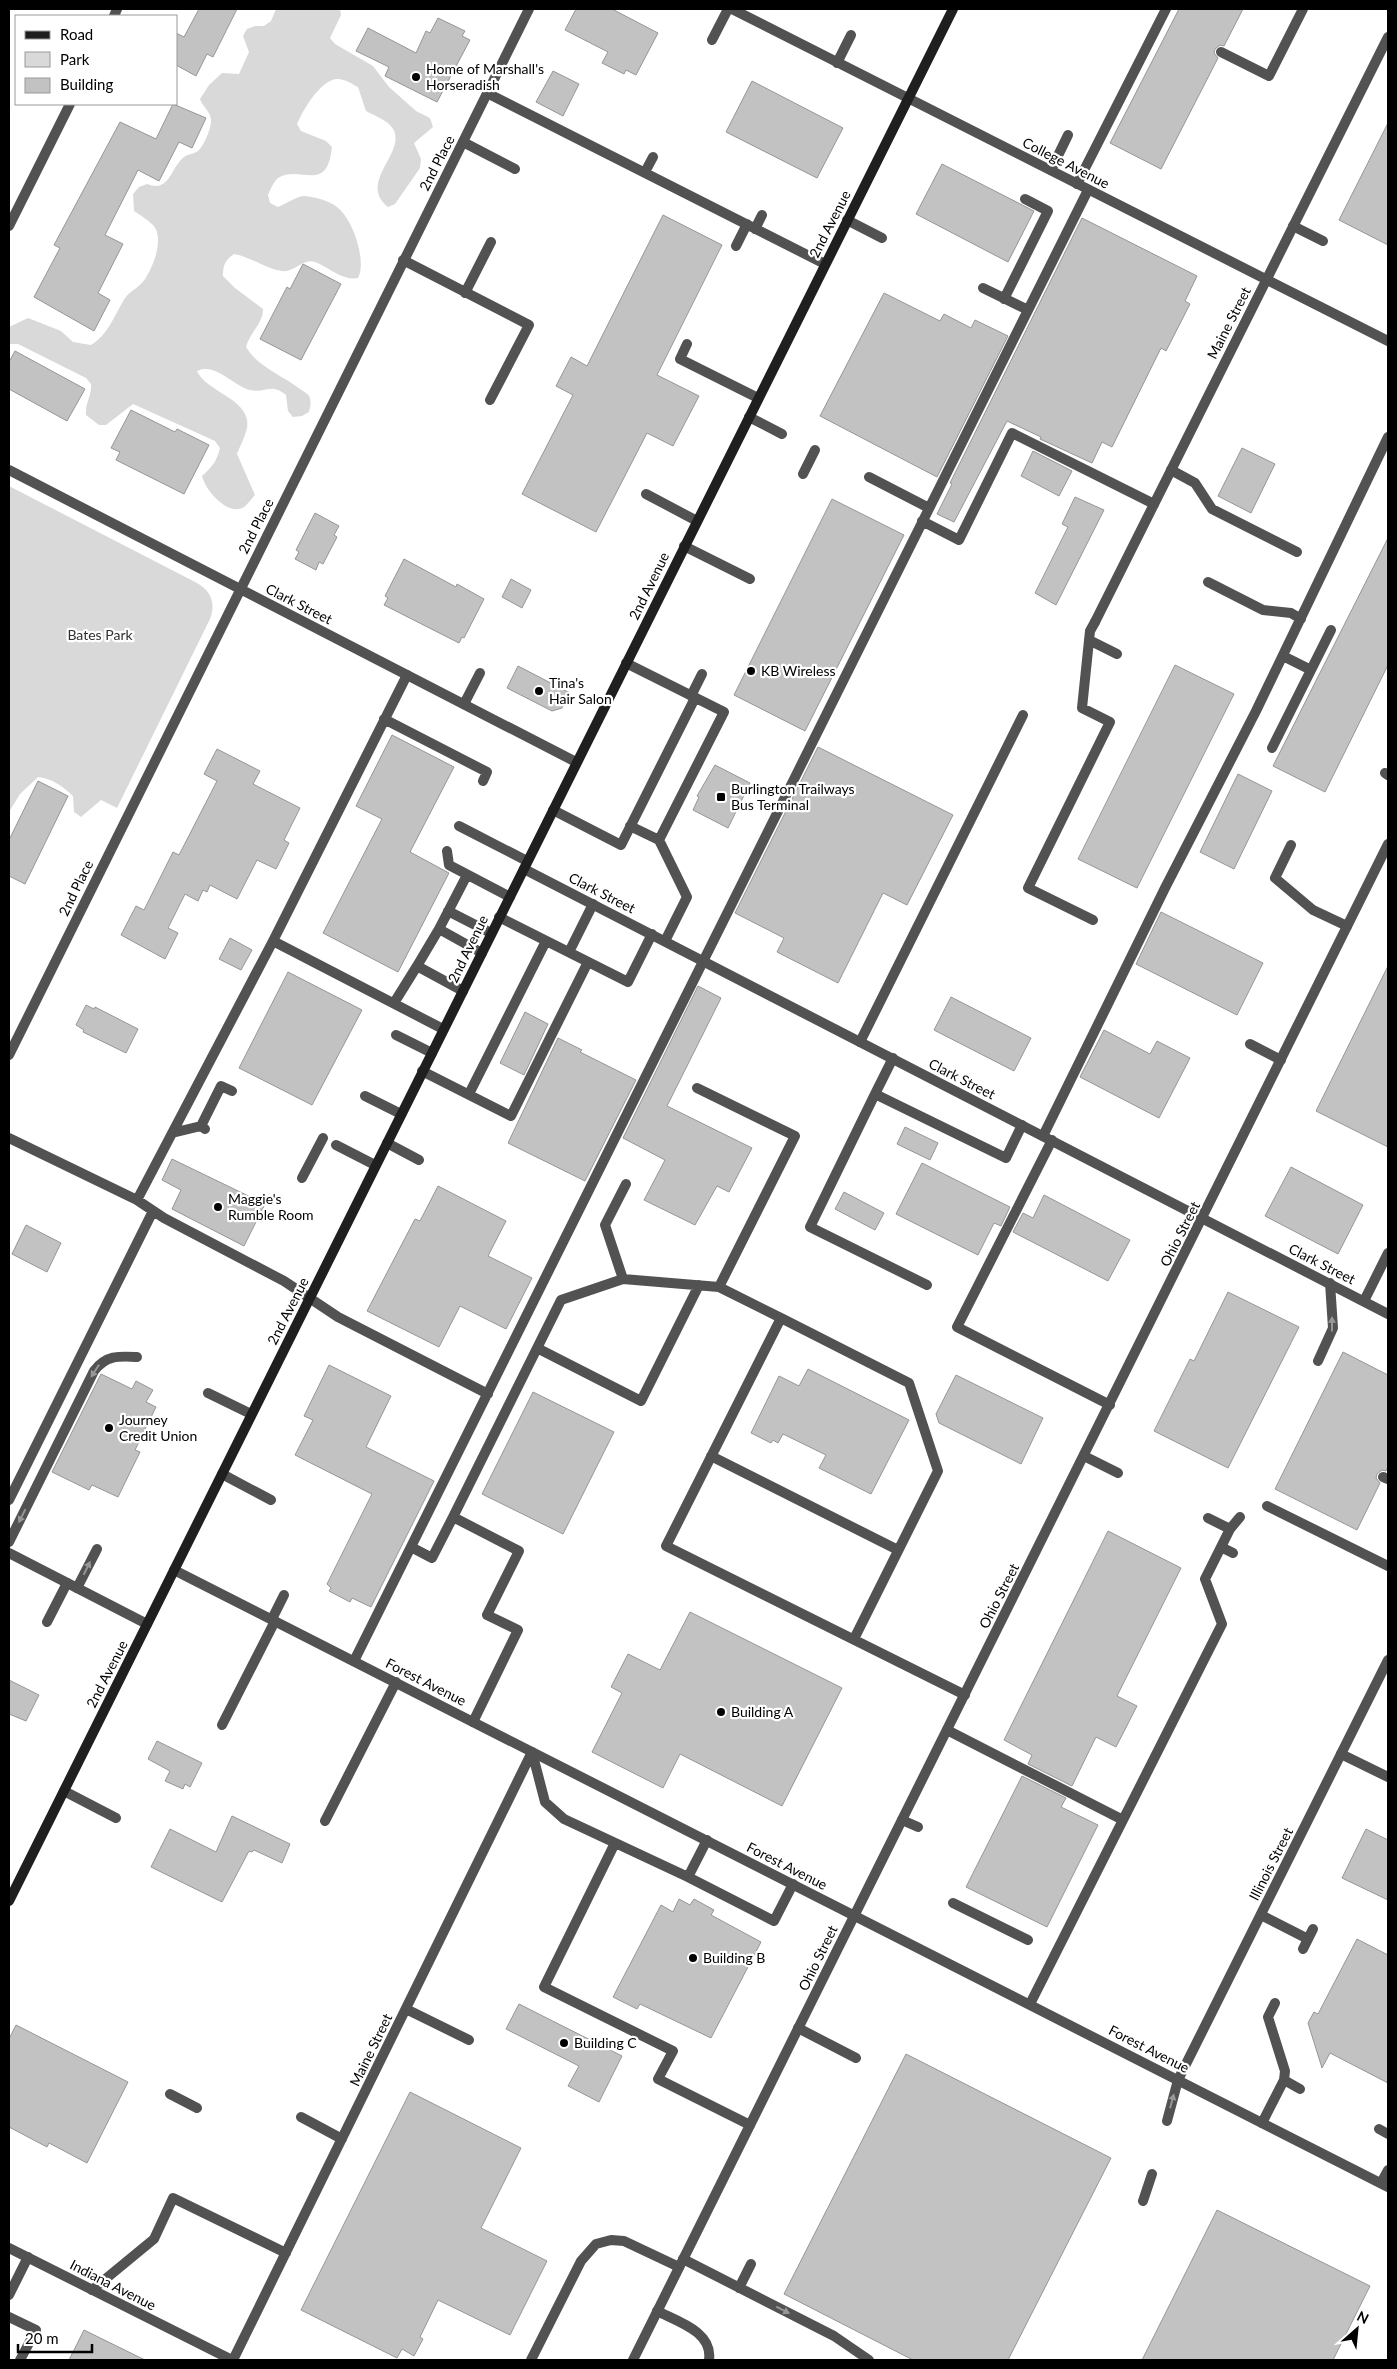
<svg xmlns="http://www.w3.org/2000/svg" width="1397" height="2369" font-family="Lato,sans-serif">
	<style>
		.green { fill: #d9d9d9 }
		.building { fill: #c2c2c2; stroke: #969696 }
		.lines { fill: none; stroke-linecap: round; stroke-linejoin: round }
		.service { stroke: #525252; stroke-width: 10 }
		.minor { stroke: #525252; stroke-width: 10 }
		.tertiary { stroke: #525252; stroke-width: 10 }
		.secondary { stroke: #1f1f1f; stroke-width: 10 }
		.oneway { fill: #979797 }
		.poi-dot { fill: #000; stroke: #fff; stroke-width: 2 }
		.labels { text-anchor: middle; stroke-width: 4.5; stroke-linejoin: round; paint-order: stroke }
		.poi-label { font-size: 14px; fill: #000; stroke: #fff; text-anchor: start }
		.street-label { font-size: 14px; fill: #000; stroke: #fff }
		.park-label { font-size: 14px; fill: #303030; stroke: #fff }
	</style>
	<rect width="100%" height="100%" fill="#fff"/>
	<path class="green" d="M 276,9 L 340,9 L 341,15 L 330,38 L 335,44 L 373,66 L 389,87 L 416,111 L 430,118 L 433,127 L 414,143 L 421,159 L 420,168 L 395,204 L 388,207 C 355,181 413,149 390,125 C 384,119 373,115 366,111 L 358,87 C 352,84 344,78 336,79 C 320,81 303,110 297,124 L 301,131 L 326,141 L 332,147 C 327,195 300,164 278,178 C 274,181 270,190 268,195 L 270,203 L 278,207 C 285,204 296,197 303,196 C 313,196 330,201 337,207 C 353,219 367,261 358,278 C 342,281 329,267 315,262 C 303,258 294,273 282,271 C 266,269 251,257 234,254 C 225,260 223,265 223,276 L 235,288 L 263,309 C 263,324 250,332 246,347 C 258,367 282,375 300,389 C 303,391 307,393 309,396 C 312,402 310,407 309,412 L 302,416 L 293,417 L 288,411 L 286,395 C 270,382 266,394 250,390 C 232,385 215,362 197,371 C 207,393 252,399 247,428 C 245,437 240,446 237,454 L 255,495 C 252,498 248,504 244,507 C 228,517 205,490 202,476 C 212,467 217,461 220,448 L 215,441 L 133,404 L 106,425 L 99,425 L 86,415 C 85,403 92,395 91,384 L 86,378 L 18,344 L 9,344 L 9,327 L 28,318 L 61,331 L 73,342 L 91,345 C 108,335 115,314 125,298 C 130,291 140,287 145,279 C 153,267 165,238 153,225 C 148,220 140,215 134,211 L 133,194 L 139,187 L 147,184 C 170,193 170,168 184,157 C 188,154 194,154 198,151 C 204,146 212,127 211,119 C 210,111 202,106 200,99 L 209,85 L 222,73 L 239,74 L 249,52 L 243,36 L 247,29 L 255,26 L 264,26 L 271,21 Z
		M 9,486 L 197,583 C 211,591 216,603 210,619 L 117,808 L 101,800 L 81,817 L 74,812 L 73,796 C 64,787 51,778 38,777 L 20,794 L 9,812 Z"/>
	<path class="building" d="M 199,9 L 237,9 L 213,57 L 207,54 L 196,76 L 176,65 L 176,33 L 184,37 Z
		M 576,9 L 612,9 L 658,33 L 636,75 L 626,70 L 624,74 L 602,63 L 608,52 L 565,30 Z
		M 1179,9 L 1243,9 L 1224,46 L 1220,45 L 1215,49 L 1214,53 L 1218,58 L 1161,169 L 1110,143 Z
		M 438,18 L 465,31 L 462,36 L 470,40 L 437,102 L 385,76 L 389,67 L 356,51 L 368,28 L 416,53 L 426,31 L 430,33 Z
		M 553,71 L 579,84 L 563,116 L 536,102 Z
		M 752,81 L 843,128 L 817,178 L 726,132 Z
		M 173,104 L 206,118 L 192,148 L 179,142 L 159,181 L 138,170 L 105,235 L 123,244 L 98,293 L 110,300 L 94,331 L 34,297 L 60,248 L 54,245 L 120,122 L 156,139 Z
		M 1388,123 L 1388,245 L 1339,220 Z
		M 942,164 L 1034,211 L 1008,262 L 916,214 Z
		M 663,215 L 722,245 L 657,375 L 699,396 L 673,446 L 647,433 L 596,532 L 522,494 L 573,395 L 556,386 L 571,357 L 587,366 Z
		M 1082,218 L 1197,276 L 1185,301 L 1190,304 L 1166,351 L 1161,348 L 1112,447 L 1102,442 L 1092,463 L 1040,439 L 1041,437 L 1007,421 L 954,522 L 937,514 L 952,484 L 950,483 Z
		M 303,264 L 341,284 L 301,360 L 260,339 L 287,287 L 290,289 Z
		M 884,293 L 940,321 L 944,314 L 971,328 L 975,320 L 1008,336 L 937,477 L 820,416 Z
		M 15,351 L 85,389 L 67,421 L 9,389 L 9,362 Z
		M 131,410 L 175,432 L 177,429 L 209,445 L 184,494 L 116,460 L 120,452 L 111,448 Z
		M 1242,448 L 1275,464 L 1251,513 L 1218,496 Z
		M 1033,451 L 1072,471 L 1059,496 L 1021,476 Z
		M 1075,497 L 1104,510 L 1056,605 L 1035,593 L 1068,527 L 1062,524 Z
		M 832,499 L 904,535 L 805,731 L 734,695 Z
		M 315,513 L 339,526 L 334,535 L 337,537 L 323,564 L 319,562 L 316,570 L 295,559 L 299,552 L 296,550 Z
		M 1388,538 L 1388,665 L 1325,792 L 1273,766 Z
		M 404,559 L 456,587 L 457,584 L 484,599 L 464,638 L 462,637 L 459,643 L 384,605 L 388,598 L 385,596 Z
		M 511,579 L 531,590 L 522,608 L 502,597 Z
		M 1175,665 L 1234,694 L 1137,888 L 1078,859 Z
		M 518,666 L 570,693 L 562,708 L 552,711 L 507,688 Z
		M 392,735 L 454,767 L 410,852 L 449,873 L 398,972 L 323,933 L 382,819 L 356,806 Z
		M 818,747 L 953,815 L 907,905 L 883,893 L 838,983 L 777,952 L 784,938 L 735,913 Z
		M 217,749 L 260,771 L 253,784 L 300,808 L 284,840 L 289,843 L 276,869 L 257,860 L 237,899 L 210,885 L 207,892 L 203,890 L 198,901 L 185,894 L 168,928 L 178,933 L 165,959 L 121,935 L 136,906 L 144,910 L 173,852 L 179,855 L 217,781 L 204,774 Z
		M 715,765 L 750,783 L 728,828 L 693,810 L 699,797 L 697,796 Z
		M 1238,774 L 1272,791 L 1234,869 L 1200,852 Z
		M 38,781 L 68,796 L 25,884 L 9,876 L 9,840 Z
		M 1161,912 L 1263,963 L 1237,1015 L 1136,964 Z
		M 230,938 L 252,950 L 241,970 L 219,959 Z
		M 1388,966 L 1388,1147 L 1316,1111 Z
		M 288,972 L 362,1010 L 312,1105 L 239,1068 Z
		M 698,986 L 721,998 L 667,1106 L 752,1148 L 729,1192 L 717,1186 L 695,1225 L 644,1200 L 665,1160 L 623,1138 Z
		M 951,997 L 1031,1038 L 1014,1071 L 934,1030 Z
		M 86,1005 L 94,1009 L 95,1007 L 138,1029 L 126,1053 L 83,1032 L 84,1030 L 76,1025 Z
		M 525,1012 L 548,1024 L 524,1075 L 500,1063 Z
		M 1104,1030 L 1150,1054 L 1157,1041 L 1190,1058 L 1159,1118 L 1080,1077 Z
		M 558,1038 L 582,1050 L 580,1052 L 636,1080 L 585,1181 L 508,1143 Z
		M 905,1127 L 938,1143 L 930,1160 L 897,1144 Z
		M 172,1159 L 265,1204 L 244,1246 L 172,1209 L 181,1190 L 162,1180 Z
		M 922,1163 L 1010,1207 L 1001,1226 L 994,1223 L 978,1255 L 896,1214 Z
		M 1291,1167 L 1363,1205 L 1338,1254 L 1265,1216 Z
		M 438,1186 L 506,1221 L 488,1256 L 532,1278 L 506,1329 L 460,1306 L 439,1347 L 367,1311 L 415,1219 L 420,1221 Z
		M 844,1192 L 884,1213 L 875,1230 L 835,1209 Z
		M 1044,1195 L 1130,1240 L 1108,1281 L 1013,1232 L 1023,1213 L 1033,1218 Z
		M 26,1225 L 61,1243 L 47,1272 L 12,1254 Z
		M 1228,1292 L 1299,1327 L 1228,1468 L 1154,1431 L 1190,1359 L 1194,1361 Z
		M 1343,1352 L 1388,1375 L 1388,1467 L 1386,1471 L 1382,1470 L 1377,1474 L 1376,1478 L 1380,1483 L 1357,1530 L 1275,1489 Z
		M 329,1365 L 391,1396 L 366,1447 L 434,1481 L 371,1607 L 352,1598 L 350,1602 L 329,1591 L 331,1588 L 327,1584 L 372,1494 L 295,1455 L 313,1420 L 304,1416 Z
		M 808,1369 L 909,1420 L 871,1494 L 819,1468 L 826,1455 L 783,1434 L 778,1443 L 773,1440 L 771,1443 L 751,1433 L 779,1376 L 799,1386 Z
		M 101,1374 L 132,1389 L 136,1381 L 153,1390 L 146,1402 L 156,1407 L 135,1450 L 140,1452 L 118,1497 L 92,1485 L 89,1490 L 52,1472 Z
		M 956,1375 L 1043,1418 L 1021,1464 L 939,1423 L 936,1414 Z
		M 533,1392 L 614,1432 L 563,1534 L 482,1494 Z
		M 1108,1531 L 1181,1568 L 1117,1696 L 1137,1706 L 1116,1747 L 1096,1737 L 1072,1786 L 1028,1764 L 1032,1755 L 1004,1740 Z
		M 690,1612 L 842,1688 L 782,1806 L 680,1754 L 663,1788 L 592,1752 L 622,1693 L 611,1687 L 628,1654 L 660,1670 Z
		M 9,1680 L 39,1695 L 26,1721 L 9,1714 Z
		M 157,1741 L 202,1763 L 190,1787 L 185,1784 L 183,1789 L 165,1781 L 170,1771 L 148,1759 Z
		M 1022,1776 L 1066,1798 L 1061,1807 L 1098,1825 L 1047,1927 L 966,1887 Z
		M 232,1816 L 290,1844 L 282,1863 L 254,1850 L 252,1852 L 249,1851 L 222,1902 L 151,1867 L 170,1829 L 216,1852 Z
		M 1366,1829 L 1388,1840 L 1388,1900 L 1342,1878 Z
		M 679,1899 L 690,1905 L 694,1899 L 714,1910 L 711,1915 L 761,1942 L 711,2038 L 640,2004 L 637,2009 L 613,1997 L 661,1905 L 673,1912 Z
		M 1357,1939 L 1388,1955 L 1388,2083 L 1330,2053 L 1322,2068 L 1308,2023 L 1314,2012 L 1318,2014 Z
		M 519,2004 L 622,2056 L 599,2102 L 568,2086 L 579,2066 L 506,2029 Z
		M 16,2025 L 128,2082 L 87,2163 L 49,2143 L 47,2147 L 9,2127 L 9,2039 Z
		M 906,2054 L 1111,2158 L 1008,2360 L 913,2360 L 784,2294 Z
		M 410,2092 L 521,2148 L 481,2228 L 547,2261 L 510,2335 L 438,2300 L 420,2337 L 423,2339 L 414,2356 L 402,2349 L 397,2358 L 301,2310 Z
		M 1217,2210 L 1370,2286 L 1333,2360 L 1142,2360 Z
		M 84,2330 L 145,2360 L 69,2360 Z"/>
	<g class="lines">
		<path class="service" d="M 712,40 L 728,9
			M 1221,52 L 1269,76 L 1303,9
			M 837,63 L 851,35
			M 487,93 L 825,264
			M 463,142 L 515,169
			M 1051,170 L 1068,135
			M 645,172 L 653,157
			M 1077,184 L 1166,9
			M 847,220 L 882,238
			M 1293,226 L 1323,241
			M 755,229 L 762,215
			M 736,246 L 747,224
			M 403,260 L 529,325 L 490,400
			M 983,288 L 1028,310
			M 465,293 L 491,242
			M 1004,299 L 1048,211 L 1025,199
			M 687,344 L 680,359 L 758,398
			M 749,417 L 782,434
			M 1171,470 L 1195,483 L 1212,509 L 1297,552
			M 803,474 L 815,450
			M 869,477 L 929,508
			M 646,494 L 697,521
			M 922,521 L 959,540 L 1012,433 L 1154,504
			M 684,546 L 750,579
			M 1208,582 L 1263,610 L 1291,613 L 1301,619
			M 1089,640 L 1117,654
			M 1283,656 L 1311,670 L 1331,630
			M 626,663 L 724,712 L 659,840
			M 691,696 L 702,674
			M 464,704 L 480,673
			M 384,719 L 487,772 L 483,781
			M 1272,748 L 1311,670
			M 1385,773 L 1388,775
			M 553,810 L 621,845 L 695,698
			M 459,826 L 527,861
			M 630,826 L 659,840 L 687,897 L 665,941
			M 1291,845 L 1275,878 L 1313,910 L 1347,926
			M 447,851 L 449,865 L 510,897
			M 448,911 L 491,933
			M 499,917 L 628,982 L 652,934
			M 1093,920 L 1028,888 L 1110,722 L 1082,708 L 1090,631 L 1095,622
			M 439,929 L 467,875
			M 273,941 L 443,1029
			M 569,952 L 593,904
			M 417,966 L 439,929 L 482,953
			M 394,1003 L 417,966 L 463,991
			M 396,1035 L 432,1053
			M 860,1042 L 1023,715
			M 1250,1044 L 1281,1060
			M 893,1058 L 875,1094 L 1006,1158 L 1022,1125
			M 422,1071 L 511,1116 L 588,962
			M 697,1088 L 795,1136 L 719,1287 L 781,1318 L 666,1546 L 965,1695
			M 469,1094 L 546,941
			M 875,1094 L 810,1227 L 927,1285
			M 365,1096 L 401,1114
			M 201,1126 L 221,1086 L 232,1091
			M 172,1133 L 201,1126 L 205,1129
			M 1043,1136 L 1165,888 L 1256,711 L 1388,437
			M 9,1138 L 137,1200 L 164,1218 L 284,1281 L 338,1317 L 488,1394
			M 1052,1140 L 957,1327 L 1110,1405
			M 387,1143 L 419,1160
			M 336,1145 L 375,1165
			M 302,1178 L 323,1138
			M 137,1200 L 273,941 L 407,675
			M 623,1279 L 605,1225 L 626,1184
			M 1364,1301 L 1388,1253
			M 781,1318 L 909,1383 L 938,1471 L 854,1639
			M 537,1348 L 641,1401 L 699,1285
			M 1318,1361 L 1333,1328 L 1330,1283
			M 208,1393 L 251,1414
			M 711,1456 L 898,1550
			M 1084,1456 L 1118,1473
			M 222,1474 L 271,1500
			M 1383,1477 L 1388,1479
			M 9,1500 L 153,1211
			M 1267,1506 L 1388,1566
			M 1208,1518 L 1230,1529
			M 9,1542 L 94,1371 C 106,1355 119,1356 137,1357
			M 411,1547 L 432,1558 L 453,1517
			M 1221,1547 L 1233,1553
			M 77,1588 L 97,1549
			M 272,1619 L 284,1595
			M 47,1622 L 67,1583
			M 354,1661 L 1088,190
			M 473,1722 L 518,1630 L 487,1615 L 519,1551 L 453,1517 L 561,1300 L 623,1279 L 719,1287
			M 222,1725 L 275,1621
			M 947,1730 L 1123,1820
			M 532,1752 L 545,1802 L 564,1819 L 688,1877
			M 1341,1754 L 1388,1777
			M 64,1791 L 116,1818
			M 902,1820 L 918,1827
			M 325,1821 L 396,1682
			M 707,1840 L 688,1877 L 772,1920 L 774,1921 L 793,1884
			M 615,1843 L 544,1987 L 673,2051 L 658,2079 L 750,2125
			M 953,1903 L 1028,1940
			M 1261,1915 L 1308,1939
			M 1303,1949 L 1313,1929
			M 1030,2004 L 1222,1624 L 1205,1579 L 1230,1529 L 1240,1517
			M 406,2009 L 469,2040
			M 798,2028 L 856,2058
			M 1284,2080 L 1300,2089
			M 170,2094 L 197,2108
			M 301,2117 L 342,2139
			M 1167,2121 L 1178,2080
			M 1262,2123 L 1284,2080 L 1285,2071 L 1268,2017 L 1275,2003
			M 1379,2129 L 1388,2134
			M 1381,2183 L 1388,2170
			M 1143,2201 L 1152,2174
			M 683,2259 L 834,2336 L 869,2360
			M 739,2288 L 751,2264
			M 92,2290 L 154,2239 L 173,2198 L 286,2253
			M 9,2295 L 28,2257
			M 657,2311 C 679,2322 713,2332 709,2360
			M 9,2317 L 36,2330 L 20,2360
			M 233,2360 L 532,1752
			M 531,2360 L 581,2261 L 596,2244 L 611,2240 L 624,2241 L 679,2267"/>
		<path class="minor" d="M 732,9 L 1388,341
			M 114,16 L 117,9
			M 9,226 L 70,104
			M 9,470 L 576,762
			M 1095,622 L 1388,37
			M 524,869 L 1388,1314
			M 9,1055 L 529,9
			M 174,1570 L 1388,2187
			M 1178,2080 L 1388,1660
			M 9,2248 L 232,2360
			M 633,2360 L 1388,844"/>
		<path class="tertiary" d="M 9,1553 L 147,1624"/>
		<path class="secondary" d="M 9,1901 L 953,9"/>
	</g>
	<defs><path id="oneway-solid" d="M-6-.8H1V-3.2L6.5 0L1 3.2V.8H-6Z" transform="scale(1.25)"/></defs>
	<g class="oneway">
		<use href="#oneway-solid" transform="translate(1332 1324) rotate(-90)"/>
		<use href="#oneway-solid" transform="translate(95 1371) rotate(123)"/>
		<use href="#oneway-solid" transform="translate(22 1516) rotate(117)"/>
		<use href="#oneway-solid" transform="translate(87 1568) rotate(-64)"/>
		<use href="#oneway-solid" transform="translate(1172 2101) rotate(-75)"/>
		<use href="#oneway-solid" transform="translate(783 2310) rotate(27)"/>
	</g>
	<g class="poi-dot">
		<circle cx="416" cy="77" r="5"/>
		<circle cx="751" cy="671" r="5"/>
		<circle cx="539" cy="691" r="5"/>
		<rect x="716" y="792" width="10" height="10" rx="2.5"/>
		<circle cx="218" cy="1207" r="5"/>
		<circle cx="109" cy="1428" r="5"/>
		<circle cx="721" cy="1712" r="5"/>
		<circle cx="693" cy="1958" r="5"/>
		<circle cx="564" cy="2043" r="5"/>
	</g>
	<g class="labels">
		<g class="poi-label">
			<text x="426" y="74">Home of Marshall's<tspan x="426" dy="16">Horseradish</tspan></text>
			<text x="761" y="676">KB Wireless</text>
			<text x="549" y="688">Tina's<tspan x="549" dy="16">Hair Salon</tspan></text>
			<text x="731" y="794">Burlington Trailways<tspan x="731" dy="16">Bus Terminal</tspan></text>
			<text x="228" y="1204">Maggie's<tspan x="228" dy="16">Rumble Room</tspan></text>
			<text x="119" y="1425">Journey<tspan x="119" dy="16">Credit Union</tspan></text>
			<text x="731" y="1717">Building A</text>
			<text x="703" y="1963">Building B</text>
			<text x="574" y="2048">Building C</text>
		</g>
		<g class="street-label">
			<text transform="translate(437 163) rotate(-63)" y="5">2nd Place</text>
			<text transform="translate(1066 163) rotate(27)" y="5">College Avenue</text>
			<text transform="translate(830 224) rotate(-63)" y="5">2nd Avenue</text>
			<text transform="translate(1229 323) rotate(-63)" y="5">Maine Street</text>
			<text transform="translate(256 526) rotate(-63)" y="5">2nd Place</text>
			<text transform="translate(649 586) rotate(-64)" y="5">2nd Avenue</text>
			<text transform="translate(299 604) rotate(27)" y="5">Clark Street</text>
			<text transform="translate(76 888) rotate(-64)" y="5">2nd Place</text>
			<text transform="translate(602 893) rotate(27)" y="5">Clark Street</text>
			<text transform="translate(468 949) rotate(-64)" y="5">2nd Avenue</text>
			<text transform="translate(962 1079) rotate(27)" y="5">Clark Street</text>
			<text transform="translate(1180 1234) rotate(-63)" y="5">Ohio Street</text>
			<text transform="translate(1322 1264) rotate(27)" y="5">Clark Street</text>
			<text transform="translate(288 1311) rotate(-63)" y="5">2nd Avenue</text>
			<text transform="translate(999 1596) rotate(-63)" y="5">Ohio Street</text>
			<text transform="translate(107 1674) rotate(-63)" y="5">2nd Avenue</text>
			<text transform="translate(426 1682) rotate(27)" y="5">Forest Avenue</text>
			<text transform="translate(1271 1864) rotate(-63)" y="5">Illinois Street</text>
			<text transform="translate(787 1866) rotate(27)" y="5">Forest Avenue</text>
			<text transform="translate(818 1958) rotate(-64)" y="5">Ohio Street</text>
			<text transform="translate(1149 2049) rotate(27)" y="5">Forest Avenue</text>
			<text transform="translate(371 2050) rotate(-64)" y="5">Maine Street</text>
			<text transform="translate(113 2285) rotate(27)" y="5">Indiana Avenue</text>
		</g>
		<g class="park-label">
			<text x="100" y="640">Bates Park</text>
		</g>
	</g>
	<rect width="1397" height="2369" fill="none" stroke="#000000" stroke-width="20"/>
	<rect x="15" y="15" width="162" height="90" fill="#ffffff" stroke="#999999"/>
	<rect x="25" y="31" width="25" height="8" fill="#1f1f1f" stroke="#999999"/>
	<text x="60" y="40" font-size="15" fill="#000000">Road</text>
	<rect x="25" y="52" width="25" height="15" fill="#d9d9d9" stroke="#999999"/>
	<text x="60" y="65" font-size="15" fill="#000000">Park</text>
	<rect x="25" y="78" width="25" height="15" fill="#c2c2c2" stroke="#999999"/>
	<text x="60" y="90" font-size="15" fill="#000000">Building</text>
	<g transform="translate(1357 2329) rotate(27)" stroke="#ffffff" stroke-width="4" paint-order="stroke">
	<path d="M0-4L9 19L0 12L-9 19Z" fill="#000000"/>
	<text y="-8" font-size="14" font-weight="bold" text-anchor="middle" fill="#000000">N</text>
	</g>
	<path d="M18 2344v8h74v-8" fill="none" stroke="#000000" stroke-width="2.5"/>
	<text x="25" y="2344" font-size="15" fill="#000000" stroke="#ffffff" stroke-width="4" paint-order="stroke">20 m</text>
</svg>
